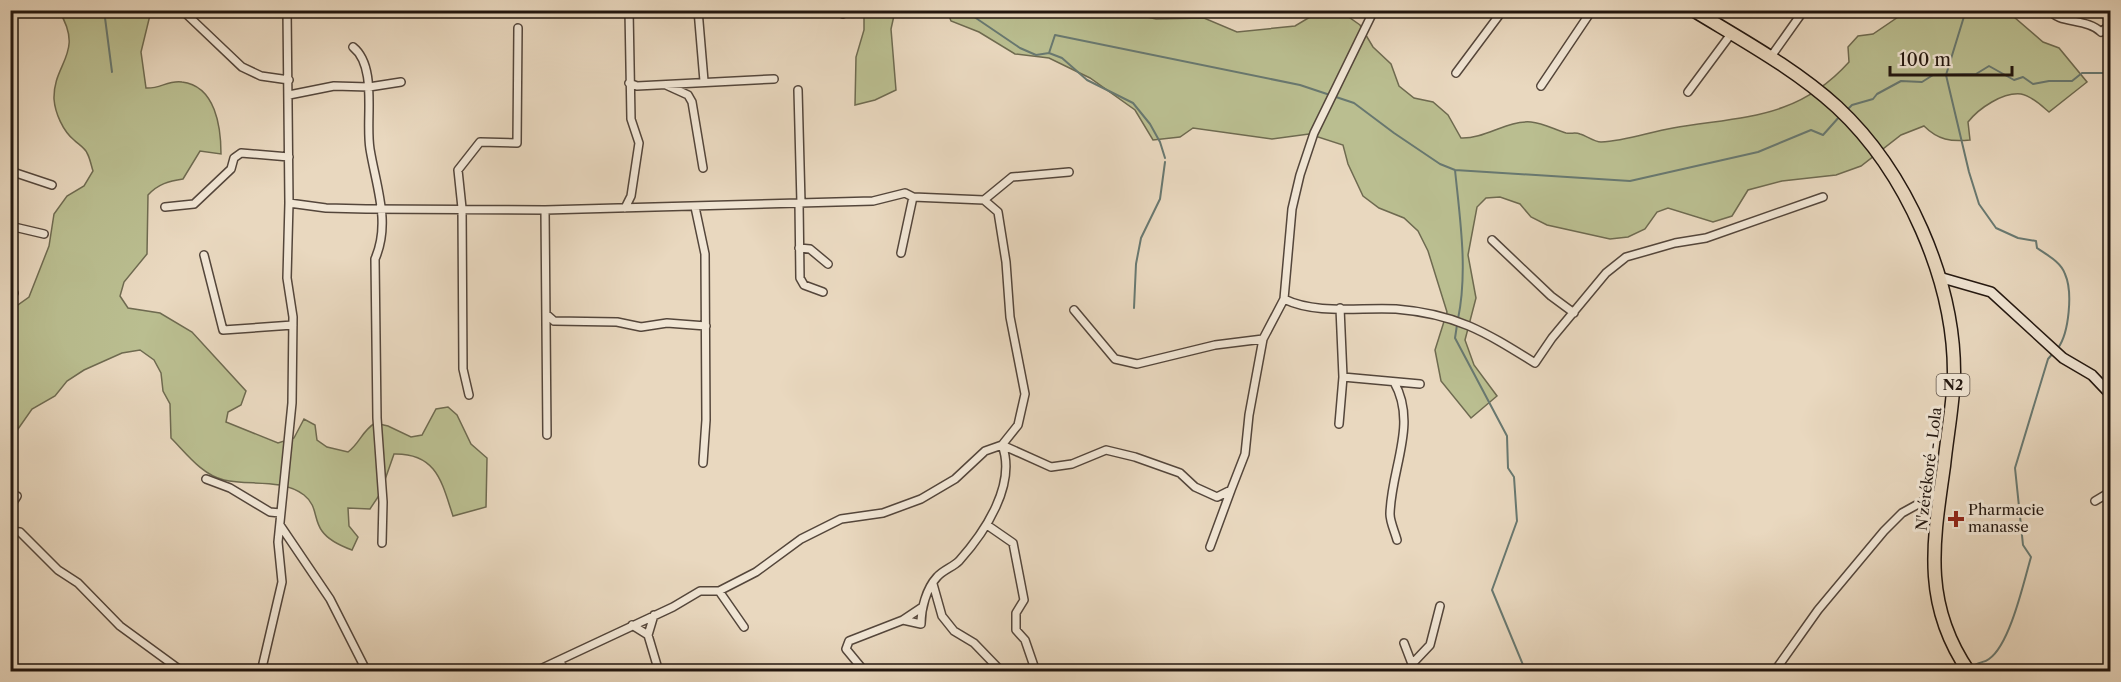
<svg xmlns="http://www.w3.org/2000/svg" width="2121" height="682" font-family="'Libre Caslon Text',serif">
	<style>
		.grass { fill: #babe90; stroke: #6e6a50; stroke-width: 1.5 }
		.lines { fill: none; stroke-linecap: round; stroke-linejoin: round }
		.stream { stroke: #687870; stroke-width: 2 }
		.street-casing { stroke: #54463b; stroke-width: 10 }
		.secondary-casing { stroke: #22160f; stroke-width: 12 }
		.highway-casing { stroke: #22160f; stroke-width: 15 }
		.street { stroke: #f1e6d5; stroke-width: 7 }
		.secondary { stroke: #f1e6d5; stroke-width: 9 }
		.highway { stroke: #e9d8bf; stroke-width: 12 }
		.poi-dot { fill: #8f2418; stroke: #f1e6d5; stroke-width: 2 }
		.labels { text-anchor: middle; stroke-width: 6; stroke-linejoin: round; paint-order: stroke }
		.shield { fill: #f1e6d5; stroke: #60544a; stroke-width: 1.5 }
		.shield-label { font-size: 14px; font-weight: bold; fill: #22160f }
		.street-label { font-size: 15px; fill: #22160f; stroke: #f1e6d5 }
		.poi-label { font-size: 15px; fill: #22160f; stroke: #f1e6d5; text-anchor: start }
	</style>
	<rect width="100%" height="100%" fill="#e9d8bf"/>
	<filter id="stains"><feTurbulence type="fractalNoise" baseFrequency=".00333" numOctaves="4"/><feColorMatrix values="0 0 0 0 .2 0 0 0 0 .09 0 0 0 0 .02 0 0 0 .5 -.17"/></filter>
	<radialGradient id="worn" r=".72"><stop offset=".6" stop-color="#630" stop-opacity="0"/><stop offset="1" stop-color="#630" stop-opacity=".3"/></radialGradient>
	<path class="grass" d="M 59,11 L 151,11 L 141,52 L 146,88 C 160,89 168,80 182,82 C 216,86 221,128 221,154 L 200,151 L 183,179 C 169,181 158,184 148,195 L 147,254 L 124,282 L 120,296 L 128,308 L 160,313 L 192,332 L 246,391 L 241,405 L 228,412 L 226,422 L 278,443 L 294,438 L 304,419 L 315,425 L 317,440 L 327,447 L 348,452 C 360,443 362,431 375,423 L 388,426 L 411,437 L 422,435 L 436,409 L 448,407 L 457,415 L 471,444 L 487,458 L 486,507 L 453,516 C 442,483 437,453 394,454 L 380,494 L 370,509 L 348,508 L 349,526 L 358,537 L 352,550 C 341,546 329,541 322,531 C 313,519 318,506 304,495 C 281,478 250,486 224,480 C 202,475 186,453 171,438 L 170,404 L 163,391 L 161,373 L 154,360 L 140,350 L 122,353 L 84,370 L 67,381 L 55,396 L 32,409 L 11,439 L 11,310 L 29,297 L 49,246 L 54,214 L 67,196 L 84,186 L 93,171 C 91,165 90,158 87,153 C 85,148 78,144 74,140 C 63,131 55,113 54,99 C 53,63 85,53 59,11 Z
		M 864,11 L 895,11 L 891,29 L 896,90 L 875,100 L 855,105 L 856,57 L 864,30 Z
		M 947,11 L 1119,11 L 1156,19 L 1204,18 L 1237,32 L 1295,26 L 1320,11 L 1340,11 L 1360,25 L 1373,47 L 1391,64 L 1399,86 L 1414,98 L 1433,102 L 1448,115 L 1461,138 C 1485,139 1507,120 1531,122 C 1544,123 1555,130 1566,133 C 1571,134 1576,132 1580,134 C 1587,136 1594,142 1601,142 C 1626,141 1649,132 1673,128 C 1742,116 1797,120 1849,62 L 1848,47 L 1858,36 L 1873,34 L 1907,11 L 2007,11 L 2043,42 L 2059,48 L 2087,82 L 2049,112 C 2042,106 2032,96 2021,94 C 2003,92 1979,108 1968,122 L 1970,140 C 1951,142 1938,140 1924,126 L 1901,135 L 1861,166 L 1836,175 L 1782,181 L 1748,190 L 1732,216 L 1713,222 L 1668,208 L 1657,212 L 1645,229 L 1628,237 L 1610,239 L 1547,225 L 1531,217 L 1520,204 L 1500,197 L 1486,198 L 1477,207 L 1468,255 L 1476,298 L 1465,340 L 1474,365 L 1497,396 L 1471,418 L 1441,381 L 1435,350 L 1447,312 L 1428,251 L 1418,231 L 1404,218 L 1379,208 L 1363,196 L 1348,164 L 1343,145 L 1309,134 L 1272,139 L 1193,128 L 1180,137 L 1153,140 L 1135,110 L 1090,78 L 1049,58 L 1015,54 L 979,32 L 951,21 Z"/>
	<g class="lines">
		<path class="stream" d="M 104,10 L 112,72
			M 964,10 L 1020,48 L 1036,55 L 1049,53 L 1062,58 L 1087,80 L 1133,103 L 1150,124 L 1160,142 L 1165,158
			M 1966,10 L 1946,75 L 1969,172 L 1979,204 L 1996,228 L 2018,238 L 2036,241 L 2037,248 C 2047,255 2061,262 2065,274 C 2073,292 2069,333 2058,348
			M 1049,53 L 1055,35 L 1300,85 L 1354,103 L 1394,133 L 1440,164 L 1455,170 L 1630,181 L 1758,152 L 1811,130 L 1823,135 L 1840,116
			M 1847,110 L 1852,105 L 1873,99 L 1877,94 L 1901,81 L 1922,82 L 1933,75 L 1976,74 L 1989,66 L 2014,80 L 2023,77 L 2033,84 L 2049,81 L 2072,81 L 2082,73 L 2110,73
			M 1455,170 C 1460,219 1468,271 1458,319
			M 1134,308 L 1136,264 L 1141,238 L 1160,199 L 1165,162
			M 1457,325 L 1455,338 L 1507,436 L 1508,468 L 1514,477 L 1517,521 L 1492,590 L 1526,672
			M 1972,667 C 1977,662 1984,663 1989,659 C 2010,645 2024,581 2031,557 L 2023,545 L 2015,468 L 2048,359 L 2054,352"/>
		<defs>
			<path id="street" d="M 182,10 L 242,67 L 261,76 L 289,80
				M 698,10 L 704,81
				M 838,10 L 843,14
				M 2050,10 C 2058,24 2087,18 2101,32 L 2110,25
				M 353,47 C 378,67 365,120 370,149 C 376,186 391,223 375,259 L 377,418 L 383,502 L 382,543
				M 1770,58 L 1804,10
				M 1456,73 L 1503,10
				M 629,83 L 637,86 L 774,79
				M 666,85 L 688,95 L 692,102 L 703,168
				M 1541,86 L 1592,10
				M 798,90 L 801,203
				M 1688,92 L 1731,34
				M 289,95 L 334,86 L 369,87 L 401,82
				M 10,171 L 52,185
				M 984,200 L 998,212 L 1006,262 L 1010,317 L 1025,394 L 1018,425 L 1002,445 L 1051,467 L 1072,464 L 1106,450 L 1135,457 L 1180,473 L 1195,487 L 1217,497 L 1231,490 L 1245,454 L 1249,415 L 1263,339 L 1284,299 L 1292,209 L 1300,175 L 1314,133 L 1374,10
				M 289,203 L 326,208 L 366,209 L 545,210 L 873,201 L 905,193 L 913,197 L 984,200 L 1012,177 L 1069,172
				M 799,203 L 800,278 L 804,285 L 823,292
				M 165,207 L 194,204 L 231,169 L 234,158 L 241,153 L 289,157
				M 695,207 L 705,254 L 706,420 L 703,463
				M 625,208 L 631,196 L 639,143 L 631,119 L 629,10
				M 545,210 L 547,435
				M 10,226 L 44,234
				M 1492,240 L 1551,296 L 1574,313
				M 799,248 L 810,249 L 828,264
				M 901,253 L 913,197
				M 204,255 L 223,330 L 293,325
				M 10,292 L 14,293
				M 1284,299 C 1317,315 1360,307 1396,309 C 1457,314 1485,332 1535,363 L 1552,338 L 1606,273 L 1626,257 L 1675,243 L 1706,238 L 1823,197
				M 1340,308 L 1343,377 L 1420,384
				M 1074,310 L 1115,359 L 1137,364 L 1215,345 L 1263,339
				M 546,314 L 554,321 L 617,322 L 641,327 L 667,323 L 706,326
				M 1394,382 C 1418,424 1391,468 1390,514 C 1390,522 1395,532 1397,540
				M 469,395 L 463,369 L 462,208 L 458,170 L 480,142 L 517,143 L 518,28
				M 1339,424 L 1343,377
				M 206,479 L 230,488 L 270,512 L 280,513
				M 2095,501 L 2110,492
				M 10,507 L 17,496
				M 280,525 L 330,599 L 367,672
				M 987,525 L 1013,543 L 1024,600 L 1016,613 L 1016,630 L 1025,640 L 1036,672
				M 10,531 L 20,532 L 58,570 L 78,583 L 120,626 L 183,672
				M 1210,547 L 1231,490
				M 933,584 L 942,616 L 954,631 L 974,643 L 1002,672
				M 719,591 L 744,627
				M 903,620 L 921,608
				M 632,625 L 648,635 L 659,672
				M 648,635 L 654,615
				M 1404,643 L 1412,664
				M 560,661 L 565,672
				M 261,672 L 282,582 L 278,542 L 292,403 L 293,317 L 287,278 L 289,203 L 287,10
				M 534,672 L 673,607 L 700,591 L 719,591 L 756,572 L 801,539 L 841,519 L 883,513 L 921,499 L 955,479 L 985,451 L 1002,445 C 1017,484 985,532 959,561 C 953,567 943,570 937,577 C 926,589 921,609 921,624 L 903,620 L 849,641 L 846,649 L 865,672
				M 1413,672 L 1412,664 L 1430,645 L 1440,606
				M 1774,672 L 1818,610 L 1884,531 L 1902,513 L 1940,492"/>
			<path id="secondary" d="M 1939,277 L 1991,292 L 2063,358 L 2092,375 L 2110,394"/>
			<path id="highway" d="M 1693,10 C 1742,40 1794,68 1837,107 C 1906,171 1955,281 1954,376 C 1953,406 1947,436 1944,466 C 1933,543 1922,604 1969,672"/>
		</defs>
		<use href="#street" class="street-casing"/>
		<use href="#secondary" class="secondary-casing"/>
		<use href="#highway" class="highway-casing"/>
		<use href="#street" class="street"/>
		<use href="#secondary" class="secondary"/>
		<use href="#highway" class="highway"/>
	</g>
	<path class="poi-dot" d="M1953 510h6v6h6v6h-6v6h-6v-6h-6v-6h6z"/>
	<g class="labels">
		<rect class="shield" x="1936.5" y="374" width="33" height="22" rx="4.5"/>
		<g class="shield-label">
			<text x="1953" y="390">N2</text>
		</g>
		<g class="street-label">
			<text transform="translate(1929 469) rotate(-83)" y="5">N'zérékoré - Lola</text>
		</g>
		<g class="poi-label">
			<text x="1968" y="515">Pharmacie<tspan x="1968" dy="17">manasse</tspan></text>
		</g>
	</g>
	<rect width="2121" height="682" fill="none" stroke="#e9d8bf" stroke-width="36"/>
	<rect x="12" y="12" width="2097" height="658" fill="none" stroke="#22160f" stroke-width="3"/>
	<rect x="18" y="18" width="2085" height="646" fill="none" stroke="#22160f" stroke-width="1.5"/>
	<path d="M1890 66v9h122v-9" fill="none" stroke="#22160f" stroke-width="3"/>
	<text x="1899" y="66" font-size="18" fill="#22160f" stroke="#f1e6d5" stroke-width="4.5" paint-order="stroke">100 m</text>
	<rect width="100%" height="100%" filter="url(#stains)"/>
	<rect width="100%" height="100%" fill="url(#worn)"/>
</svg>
